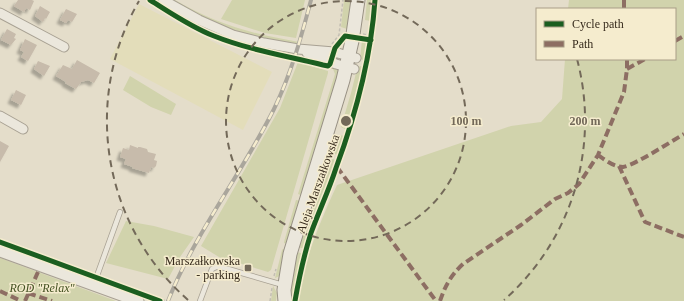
<svg xmlns="http://www.w3.org/2000/svg" width="684" height="301" font-family="Georgia,serif">
	<style>
		.farmland { fill: #e3ddba }
		.green { fill: #d1d3ac }
		.building { fill: #c7bbab; filter: url(#shadow) }
		.lines { fill: none; stroke-linecap: round; stroke-linejoin: round }
		.service-casing { stroke: #a8a193; stroke-width: 6 }
		.minor-casing { stroke: #a8a193; stroke-width: 11 }
		.tertiary-casing { stroke: #a8a193; stroke-width: 13 }
		.secondary-casing { stroke: #989184; stroke-width: 15 }
		.path { stroke: #c3beb3; stroke-width: 1.5; stroke-dasharray: 3 2; stroke-linecap: butt }
		.service { stroke: #ebe7dc; stroke-width: 4.5 }
		.minor { stroke: #ebe7dc; stroke-width: 9 }
		.tertiary { stroke: #ebe7dc; stroke-width: 11 }
		.secondary { stroke: #ebe7dc; stroke-width: 13 }
		.rail-casing { stroke: #aaa69c; stroke-width: 4 }
		.rail { stroke: #f5ecce; stroke-width: 2.5; stroke-dasharray: 8; stroke-linecap: butt }
		.quiet { stroke: #8d6e63; stroke-width: 4; stroke-dasharray: 8 4; stroke-linecap: butt }
		.cycleway-casing { stroke: #f5ecce; stroke-width: 8 }
		.cycleway { stroke: #1b5e20; stroke-width: 5 }
		.ring { fill: none; stroke: #736959; stroke-width: 2; stroke-dasharray: 7 5 }
		.poi-dot { fill: #736959; stroke: #f5ecce; stroke-width: 1.5 }
		.labels { text-anchor: middle; stroke-width: 3; stroke-linejoin: round; paint-order: stroke }
		.street-label { font-size: 12px; fill: #362a1c; stroke: #f5ecce }
		.poi-label { font-size: 12px; fill: #362a1c; stroke: #f5ecce; text-anchor: end }
		.park-label { font-size: 12px; font-style: italic; fill: #445222; stroke: #f5ecce }
		.centre { fill: #736959; stroke: #f5ecce; stroke-width: 2 }
		.ring-label { font-size: 12px; text-anchor: middle; font-weight: bold; fill: #736959; stroke: #f5ecce; stroke-width: 3; stroke-linejoin: round; paint-order: stroke }
	</style>
	<defs>
		<filter id="shadow"><feDropShadow dx="-3.5" dy="3.5" stdDeviation="1" flood-color="#0004"/></filter>
	</defs>
	<rect width="100%" height="100%" fill="#e4ddca"/>
	<path class="farmland" d="M 139,4 L 272,72 L 243,130 L 110,59 Z"/>
	<path class="green" d="M 153,0 L 155,0 L 198,24 L 257,45 L 291,53 L 295,54 L 295,55 C 269,49 243,44 218,35 C 195,26 174,13 153,0 Z
		M 172,0 L 175,0 C 216,24 252,34 299,42 L 298,44 C 285,41 271,40 258,37 C 227,30 199,15 172,0 Z
		M 232,0 L 305,0 L 296,38 L 265,33 L 221,19 Z
		M 344,0 L 351,0 L 347,29 L 341,27 Z
		M 367,0 L 374,0 L 371,21 L 365,20 Z
		M 569,0 L 684,0 L 684,301 L 297,301 C 305,258 319,224 337,185 L 511,126 L 541,122 L 562,99 L 565,59 L 675,59 L 675,9 L 568,9 Z
		M 362,40 L 369,42 L 366,61 L 360,59 Z
		M 298,62 L 328,71 L 328,73 L 271,270 L 268,272 L 219,257 L 201,246 L 280,108 Z
		M 330,66 L 336,68 L 340,74 L 303,196 L 298,194 L 335,74 L 333,69 L 328,67 Z
		M 360,66 L 364,67 L 347,130 L 341,127 L 351,93 L 357,69 Z
		M 130,76 L 176,104 L 171,115 L 151,107 L 123,90 Z
		M 338,135 L 345,136 L 339,155 L 334,154 L 333,152 Z
		M 333,159 L 337,161 L 305,249 L 298,247 L 330,161 Z
		M 296,200 L 302,201 L 290,245 L 284,243 L 284,242 Z
		M 126,221 L 154,226 L 194,237 L 180,257 L 168,279 L 106,263 Z
		M 0,244 L 92,278 L 90,279 L 0,245 Z
		M 283,249 L 289,250 L 282,275 L 275,278 L 282,250 Z
		M 297,252 L 304,254 L 293,301 L 288,301 Z
		M 0,258 L 116,301 L 0,301 Z
		M 273,286 L 277,293 L 276,301 L 271,301 Z"/>
	<path class="building" d="M 18,0 L 32,0 L 34,1 L 30,10 L 26,8 L 24,12 L 14,6 Z
		M 40,6 L 50,12 L 46,19 L 45,18 L 43,22 L 35,16 Z
		M 66,9 L 77,14 L 72,22 L 68,20 L 66,23 L 60,20 Z
		M 7,29 L 16,34 L 14,38 L 16,39 L 11,45 L 1,40 Z
		M 25,39 L 37,45 L 28,61 L 21,57 L 24,52 L 20,50 Z
		M 77,60 L 100,73 L 94,83 L 88,80 L 81,82 L 76,89 L 65,83 L 66,82 L 56,76 L 63,65 L 72,69 Z
		M 38,61 L 50,66 L 44,76 L 34,69 Z
		M 16,90 L 26,95 L 21,105 L 11,100 Z
		M 0,141 L 9,146 L 0,162 Z
		M 130,145 L 138,148 L 138,147 L 140,147 L 147,149 L 148,152 L 156,154 L 154,160 L 157,161 L 156,166 L 154,168 L 151,167 L 149,173 L 132,168 L 133,167 L 124,164 L 126,159 L 120,157 L 123,148 L 129,150 Z"/>
	<g class="lines">
		<defs>
			<path id="service" d="M 94,284 L 120,212
				M 200,301 L 212,269 L 216,267 L 221,267 L 283,285"/>
			<path id="minor" d="M 163,0 L 199,20 L 233,35 L 264,43 L 298,49 L 334,52 L 356,58
				M 0,13 L 64,47
				M 307,53 L 336,64 L 354,69
				M 0,116 L 23,129"/>
			<path id="tertiary" d="M 0,251 L 138,301"/>
			<path id="secondary" d="M 285,301 L 284,290 L 290,254 L 343,80 L 352,41 L 358,0"/>
		</defs>
		<use href="#service" class="service-casing"/>
		<use href="#minor" class="minor-casing"/>
		<use href="#tertiary" class="tertiary-casing"/>
		<use href="#secondary" class="secondary-casing"/>
		<path class="path" d="M 363,34 L 371,36
			M 332,44 L 339,35 L 343,0
			M 0,240 L 4,242
			M 274,276 L 276,269
			M 143,293 L 166,301
			M 149,301 L 150,297
			M 270,301 L 272,288"/>
		<use href="#service" class="service"/>
		<use href="#minor" class="minor"/>
		<use href="#tertiary" class="tertiary"/>
		<use href="#secondary" class="secondary"/>
		<defs>
			<path id="rail" d="M 168,301 C 195,233 241,175 274,109 C 291,74 301,38 311,0"/>
		</defs>
		<use href="#rail" class="rail-casing"/>
		<use href="#rail" class="rail"/>
		<path class="quiet" d="M 624,0 L 624,9
			M 675,41 L 684,36
			M 627,69 L 645,59
			M 598,155 C 605,160 614,167 623,167 C 635,165 672,141 684,134
			M 619,166 L 645,222 L 684,237
			M 337,167 L 436,301
			M 0,291 L 21,301
			M 28,293 L 52,301
			M 25,301 L 38,272
			M 440,301 C 445,286 451,275 463,264 L 521,225 L 555,199 L 568,193 L 579,184 L 598,155 L 624,92 L 627,69 L 627,59"/>
		<defs>
			<path id="cycleway" d="M 150,0 C 171,13 191,27 214,36 C 249,50 287,56 323,65 L 328,66 L 330,64 L 335,48 L 345,36 L 371,40
				M 0,242 L 160,301
				M 295,301 C 299,278 304,255 311,233 C 319,211 329,190 336,168 C 356,114 371,57 375,0"/>
		</defs>
		<use href="#cycleway" class="cycleway-casing"/>
		<use href="#cycleway" class="cycleway"/>
	</g>
	<g class="ring">
		<circle cx="346" cy="121" r="120"/>
		<path d="M188 300A239 239 0 0 1 139 1M577 59A239 239 0 0 1 504 300"/>
	</g>
	<rect class="poi-dot" x="244" y="264" width="8" height="8" rx="2"/>
	<g class="labels">
		<g class="street-label">
			<text transform="translate(318 184) rotate(-70)" y="4">Aleja Marszałkowska</text>
		</g>
		<g class="poi-label">
			<text x="240" y="265">Marszałkowska<tspan x="240" dy="14">- parking</tspan></text>
		</g>
		<g class="park-label">
			<text x="42" y="292">ROD "Relax"</text>
		</g>
	</g>
	<circle cx="346" cy="121" r="6" class="centre"/>
	<g class="ring-label">
		<text x="466" y="125">100 m</text>
		<text x="585" y="125">200 m</text>
	</g>
	<rect x="536" y="8" width="140" height="52" fill="#f5ecce" stroke="#a99e87"/>
	<rect x="544" y="21" width="20" height="6" fill="#1b5e20" stroke="#a99e87"/>
	<text x="572" y="28" font-size="12" fill="#362a1c">Cycle path</text>
	<rect x="544" y="41" width="20" height="6" fill="#8d6e63" stroke="#a99e87"/>
	<text x="572" y="48" font-size="12" fill="#362a1c">Path</text>
</svg>
